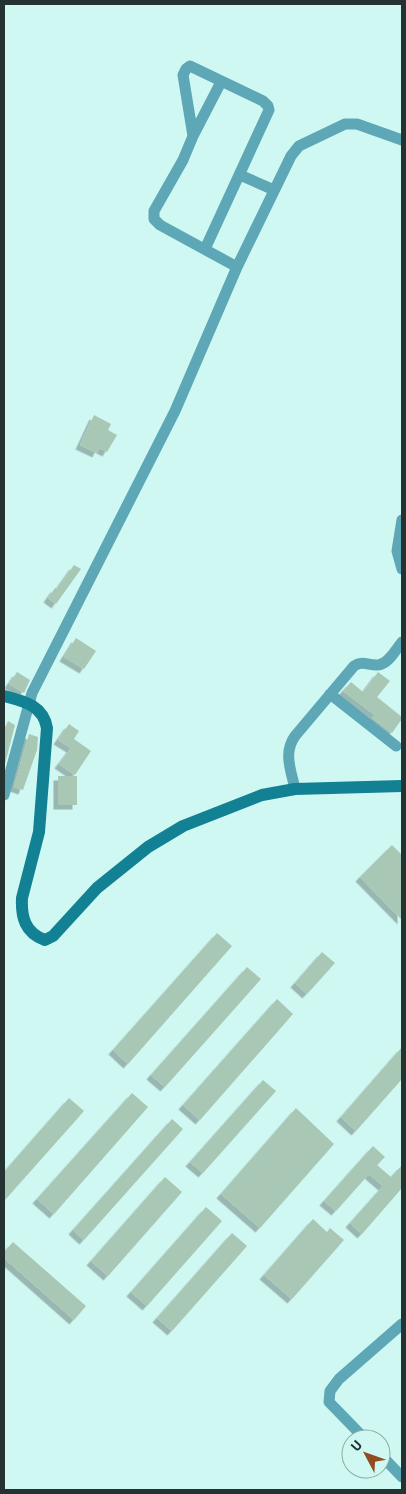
<svg xmlns="http://www.w3.org/2000/svg" width="406" height="1494" font-family="'Titillium Web',sans-serif">
	<style>
		.building { fill: #a9c7b5; filter: url(#shadow) }
		.lines { fill: none; stroke-linecap: round; stroke-linejoin: round }
		.minor { stroke: #5da7b7; stroke-width: 11 }
		.secondary { stroke: #128193; stroke-width: 12 }
	</style>
	<defs>
		<filter id="shadow"><feDropShadow dx="-4.5" dy="4.5" stdDeviation="0" flood-color="#0004"/></filter>
	</defs>
	<rect width="100%" height="100%" fill="#d0f8f2"/>
	<path class="building" d="M 94,415 L 111,424 L 108,430 L 117,435 L 107,452 L 99,448 L 97,453 L 80,445 Z
		M 74,565 L 81,569 L 56,604 L 48,598 L 55,588 L 57,589 Z
		M 76,638 L 96,651 L 84,669 L 64,657 Z
		M 17,672 L 30,680 L 24,693 L 9,684 Z
		M 378,672 L 390,681 L 377,697 L 402,717 L 402,719 L 392,733 L 372,718 L 375,715 L 343,691 L 351,682 L 363,692 Z
		M 8,721 L 15,725 L 4,768 L 4,730 Z
		M 69,724 L 79,731 L 74,739 L 91,751 L 75,775 L 59,764 L 71,748 L 58,740 Z
		M 29,734 L 38,737 L 37,750 L 23,790 L 14,787 Z
		M 58,776 L 77,776 L 77,805 L 58,805 Z
		M 392,845 L 402,855 L 402,920 L 360,877 Z
		M 217,933 L 232,946 L 128,1064 L 113,1050 Z
		M 322,952 L 335,963 L 307,994 L 295,983 Z
		M 247,967 L 261,979 L 165,1087 L 151,1075 Z
		M 277,999 L 293,1014 L 200,1120 L 183,1105 Z
		M 402,1047 L 402,1079 L 356,1131 L 341,1117 Z
		M 263,1080 L 276,1091 L 203,1173 L 190,1162 Z
		M 132,1093 L 148,1107 L 54,1214 L 37,1199 Z
		M 69,1098 L 84,1111 L 4,1201 L 4,1172 Z
		M 296,1108 L 334,1144 L 260,1228 L 221,1194 Z
		M 172,1119 L 183,1129 L 84,1240 L 73,1230 Z
		M 373,1146 L 385,1157 L 377,1165 L 391,1177 L 402,1165 L 402,1188 L 362,1234 L 350,1223 L 383,1186 L 369,1174 L 336,1211 L 324,1201 Z
		M 165,1177 L 182,1192 L 108,1276 L 91,1261 Z
		M 206,1207 L 222,1221 L 147,1306 L 131,1292 Z
		M 313,1219 L 327,1232 L 330,1228 L 344,1240 L 292,1299 L 264,1275 Z
		M 232,1233 L 247,1246 L 172,1331 L 157,1318 Z
		M 13,1242 L 86,1306 L 74,1320 L 4,1258 L 4,1252 Z"/>
	<g class="lines">
		<path class="minor" d="M 193,136 L 221,82
			M 240,175 L 274,190
			M 205,249 L 269,110 L 268,106 L 263,101 L 190,66 L 186,69 L 183,75 L 193,136 L 183,160 L 154,211 L 154,219 L 160,225 L 237,267
			M 402,520 L 397,551 L 402,569
			M 330,694 L 396,746
			M 295,789 C 291,770 283,753 295,736 L 354,666 C 363,660 369,666 378,665 C 389,664 396,649 402,642
			M 4,795 L 32,693 L 175,411 L 237,267 L 291,156 L 299,146 L 345,124 L 357,124 L 402,140
			M 365,1439 L 329,1402 L 330,1391 L 339,1379 L 402,1324
			M 381,1455 L 402,1477"/>
		<path class="secondary" d="M 4,696 C 23,701 43,705 47,728 L 39,832 L 22,898 C 21,917 25,933 45,940 L 53,936 L 97,888 L 148,847 L 183,826 L 262,795 L 295,789 L 402,786"/>
	</g>
	<rect width="406" height="1494" fill="none" stroke="#243331" stroke-width="10"/>
	<g transform="translate(366 1454) rotate(311)"><circle r="24" fill="#d0f8f2" stroke="#8ba9a5"/>
	<path d="M0-4L9 19L0 12L-9 19Z" fill="#914c22"/>
	<text y="-8" font-size="14" font-weight="bold" text-anchor="middle" fill="#243331">U</text>
	</g>
</svg>
